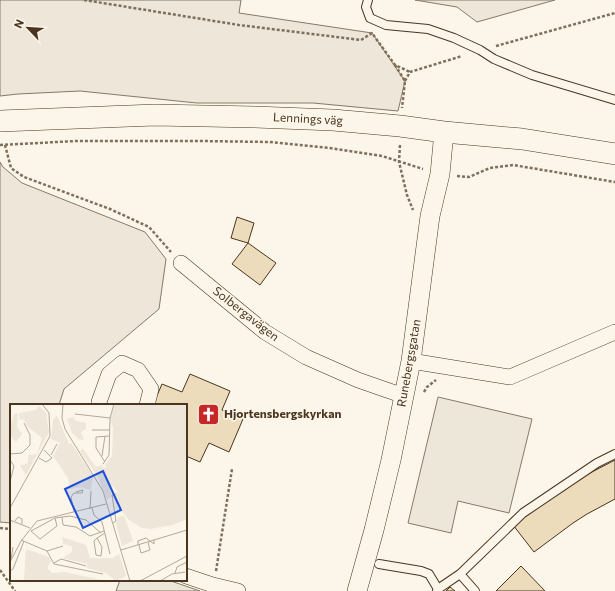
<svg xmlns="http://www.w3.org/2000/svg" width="615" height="591" font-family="Commissioner,sans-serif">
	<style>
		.green { fill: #ede6d9; stroke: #887966 }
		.parking { fill: #ede7d9; stroke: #887966 }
		.building { fill: #ecdcbc; stroke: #4a3520 }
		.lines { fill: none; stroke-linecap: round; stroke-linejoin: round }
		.service-casing { stroke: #4a3520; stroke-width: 10 }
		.minor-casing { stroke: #4a3520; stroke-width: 16 }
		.tertiary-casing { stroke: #4a3520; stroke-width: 20 }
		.secondary-casing { stroke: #4a3520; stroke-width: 22 }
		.path { stroke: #7f6f5c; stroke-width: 2.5; stroke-dasharray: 3 2; stroke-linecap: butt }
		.service { stroke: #fbf6e9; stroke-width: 8 }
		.minor { stroke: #fbf6e9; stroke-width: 15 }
		.tertiary { stroke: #fbf6e9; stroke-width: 19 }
		.secondary { stroke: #fbf6e9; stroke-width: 21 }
		.labels { text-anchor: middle; stroke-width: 3; stroke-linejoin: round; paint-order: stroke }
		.street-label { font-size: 12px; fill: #4a3520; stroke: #fbf6e9 }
		.poi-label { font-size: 12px; font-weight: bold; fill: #4a3520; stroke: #fbf6e9; text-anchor: start }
		.inset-road { fill: none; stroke: #b4a999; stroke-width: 1 }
		.view { fill: #1d4ed8; fill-opacity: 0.15; stroke: #1d4ed8; stroke-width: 2 }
		.inset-edge { fill: none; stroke: #4a3520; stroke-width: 2 }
	</style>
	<rect width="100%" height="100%" fill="#fbf6e9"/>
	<path class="green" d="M 0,0 L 241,0 L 239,13 L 372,33 L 405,81 L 398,111 L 313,103 L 197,103 L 80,91 L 18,94 L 0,96 Z
		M 415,0 L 555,0 L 477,22 L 457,7 Z
		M 0,162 L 3,167 L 22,183 L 145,232 L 166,259 L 159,309 L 64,389 L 59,405 L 11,405 L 11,523 L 0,522 Z"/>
	<path class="parking" d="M 438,397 L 532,419 L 509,513 L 458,501 L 451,533 L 408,523 Z
		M 120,580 L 168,580 L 200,591 L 116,591 Z"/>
	<path class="building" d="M 237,217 L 254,223 L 248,243 L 231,238 Z
		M 248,243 L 276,263 L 260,285 L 232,264 Z
		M 190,374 L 230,391 L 222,410 L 243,419 L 229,452 L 209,443 L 200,462 L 186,456 L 186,405 L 153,405 L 162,384 L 182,392 Z
		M 615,460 L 615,499 L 587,514 L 573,523 L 534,552 L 513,525 L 536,508 L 574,482 L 590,473 Z
		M 521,566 L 545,591 L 496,591 Z
		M 450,587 L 455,591 L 446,591 Z"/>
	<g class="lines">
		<defs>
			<path id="service" d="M 368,0 L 366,7 L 370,18 L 386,25 L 428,29 L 454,38 L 480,50 L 494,59 L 532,75 L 615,100
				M 379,564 L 421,571 L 429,574 L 438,589
				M 460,574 L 475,591
				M 437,591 L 438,589 L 460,574 L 523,513 L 597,463 L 615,454"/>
			<path id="minor" d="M 181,263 L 265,332 L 306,357 L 358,380 L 404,396
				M 411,361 L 510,377 L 615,332
				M 99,405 L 99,402 L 109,374 L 122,363 L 138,370 L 151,389 L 147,405
				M 186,576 L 213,585 L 238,591"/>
			<path id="tertiary" d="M 357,591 L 374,530 L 391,460 L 411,361 L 430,216 L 440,174 L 444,132"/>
			<path id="secondary" d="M 0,121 L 155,115 L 255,117 L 333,120 L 400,126 L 444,132 L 522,139 L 615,154"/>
		</defs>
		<use href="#service" class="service-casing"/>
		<use href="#minor" class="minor-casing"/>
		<use href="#tertiary" class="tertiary-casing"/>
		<use href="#secondary" class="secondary-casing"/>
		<path class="path" d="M 84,0 L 239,25 L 361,40 L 372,33 L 395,65 L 410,72
			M 496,46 L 615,13
			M 395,65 L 405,81 L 402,108
			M 405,81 L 410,72 L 462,56
			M 0,145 L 76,141 L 200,141 L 270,142 L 330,148 L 382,156 L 423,169
			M 5,145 L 11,168 L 24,177 L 110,209 L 149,227 L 171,252
			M 400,145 L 399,162 L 407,195 L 413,210
			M 457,176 L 469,177 L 490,168 L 513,165 L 615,182
			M 424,392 L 427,387 L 436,380
			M 0,528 L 11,529
			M 0,570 L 15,591
			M 216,571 L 232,469"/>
		<use href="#service" class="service"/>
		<use href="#minor" class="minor"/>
		<use href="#tertiary" class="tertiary"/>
		<use href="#secondary" class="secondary"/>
	</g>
	<defs>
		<symbol id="church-square" viewBox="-11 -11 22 22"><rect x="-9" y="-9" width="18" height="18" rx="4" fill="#c62828" stroke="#fbf6e9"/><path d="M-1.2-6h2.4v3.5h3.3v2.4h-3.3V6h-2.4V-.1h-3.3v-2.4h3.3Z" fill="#fff"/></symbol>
	</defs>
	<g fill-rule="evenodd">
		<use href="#church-square" x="196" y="402" width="25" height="25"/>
	</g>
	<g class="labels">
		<g class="street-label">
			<text transform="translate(308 119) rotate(3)" y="4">Lennings väg</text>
			<text transform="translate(246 314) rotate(38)" y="4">Solbergavägen</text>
			<text transform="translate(409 363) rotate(-80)" y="4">Runebergsgatan</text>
		</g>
		<g class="poi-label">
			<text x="224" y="418">Hjortensbergskyrkan</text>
		</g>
	</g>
	<g transform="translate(10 404)">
		<rect width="177" height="177" fill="#fbf6e9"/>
		<path d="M 105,0 L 177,0 L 177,115 L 162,121 L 140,125 L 132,124 L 119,116 L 105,98 L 107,87 L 103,82 L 99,83 L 102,92 L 97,96 L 87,71 L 70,47 L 73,45 L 86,63 L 92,61 L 93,64 L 97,63 L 95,61 L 102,52 L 103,23 L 100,14 ZM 29,2 L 36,9 L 39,28 L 16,71 L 10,62 L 18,59 L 18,51 L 27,50 L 32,34 L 17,22 L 14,16 L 9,15 L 9,9 L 26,6 ZM 8,9 L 7,23 L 12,30 L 6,38 L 1,32 L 0,24 L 4,10 ZM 47,12 L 59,40 L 61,39 L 83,72 L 81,86 L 70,83 L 60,85 L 58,74 L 43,52 L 50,39 L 41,35 L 43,16 ZM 63,13 L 66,17 L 76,19 L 76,25 L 71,28 L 74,36 L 69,35 L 62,29 L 57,15 ZM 114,112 L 123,137 L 112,142 L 106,120 L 108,113 ZM 52,133 L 76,141 L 80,154 L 103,154 L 109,150 L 116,172 L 106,177 L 96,169 L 77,164 L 77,160 L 53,154 L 62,148 L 62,142 L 53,140 ZM 16,145 L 39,153 L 41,157 L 37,164 L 42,169 L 55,168 L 96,177 L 14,177 Z" fill="#ede6d9"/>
		<path class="inset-road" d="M 53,0 L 52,14 L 55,25 L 93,87 L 120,177M 65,10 L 100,14M 82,26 L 99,26M 0,50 L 12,49 L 20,41 L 20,31 L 14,19M 41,51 L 47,40M 92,52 L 95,32M 29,54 L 36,58 L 42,54 L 34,46M 0,56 L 4,62 L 0,78M 95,58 L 86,44 L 86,33 L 99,32M 93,60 L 99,51 L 100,14 L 104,0M 0,104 L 40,32 L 39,9 L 32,0M 82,104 L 84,111 L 92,118 L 100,150M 80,105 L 81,87M 64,108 L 61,93 L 64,89 L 72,89 L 73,86 L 66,88M 52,113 L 53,121 L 66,123 L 80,132 L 94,127M 45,114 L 21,127 L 30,135 L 47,122 L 45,114 L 60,112 L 76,116 L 91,129M 0,116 L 20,124M 5,117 L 8,113 L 12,115 L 12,120M 103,119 L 106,117 L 102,91 L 106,90M 87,134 L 92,143 L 91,152 L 86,151 L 84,137 L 87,134 L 95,129M 11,136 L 37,147 L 53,142M 128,141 L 128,137 L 136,134 L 144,140 L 144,136M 129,141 L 131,149 L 140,146 L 138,138M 111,146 L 177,126M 37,147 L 44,160M 1,155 L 3,143M 0,158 L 11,137 L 27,117 L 96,100M 44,159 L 51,155 L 76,162M 44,160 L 93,170M 0,167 L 3,165 L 14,137M 165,169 L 167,163 L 177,158M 130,177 L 177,152M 150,177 L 162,170 L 175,168"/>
		<path class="view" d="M 93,67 L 111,106 L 73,124 L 55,85 Z"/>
		<rect width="177" height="177" class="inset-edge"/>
	</g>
	<g transform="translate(28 28) rotate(295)" stroke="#fbf6e9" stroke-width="3" paint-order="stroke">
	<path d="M0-3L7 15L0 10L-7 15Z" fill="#4a3520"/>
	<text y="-6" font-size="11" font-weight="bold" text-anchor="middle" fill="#4a3520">N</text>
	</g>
</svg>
